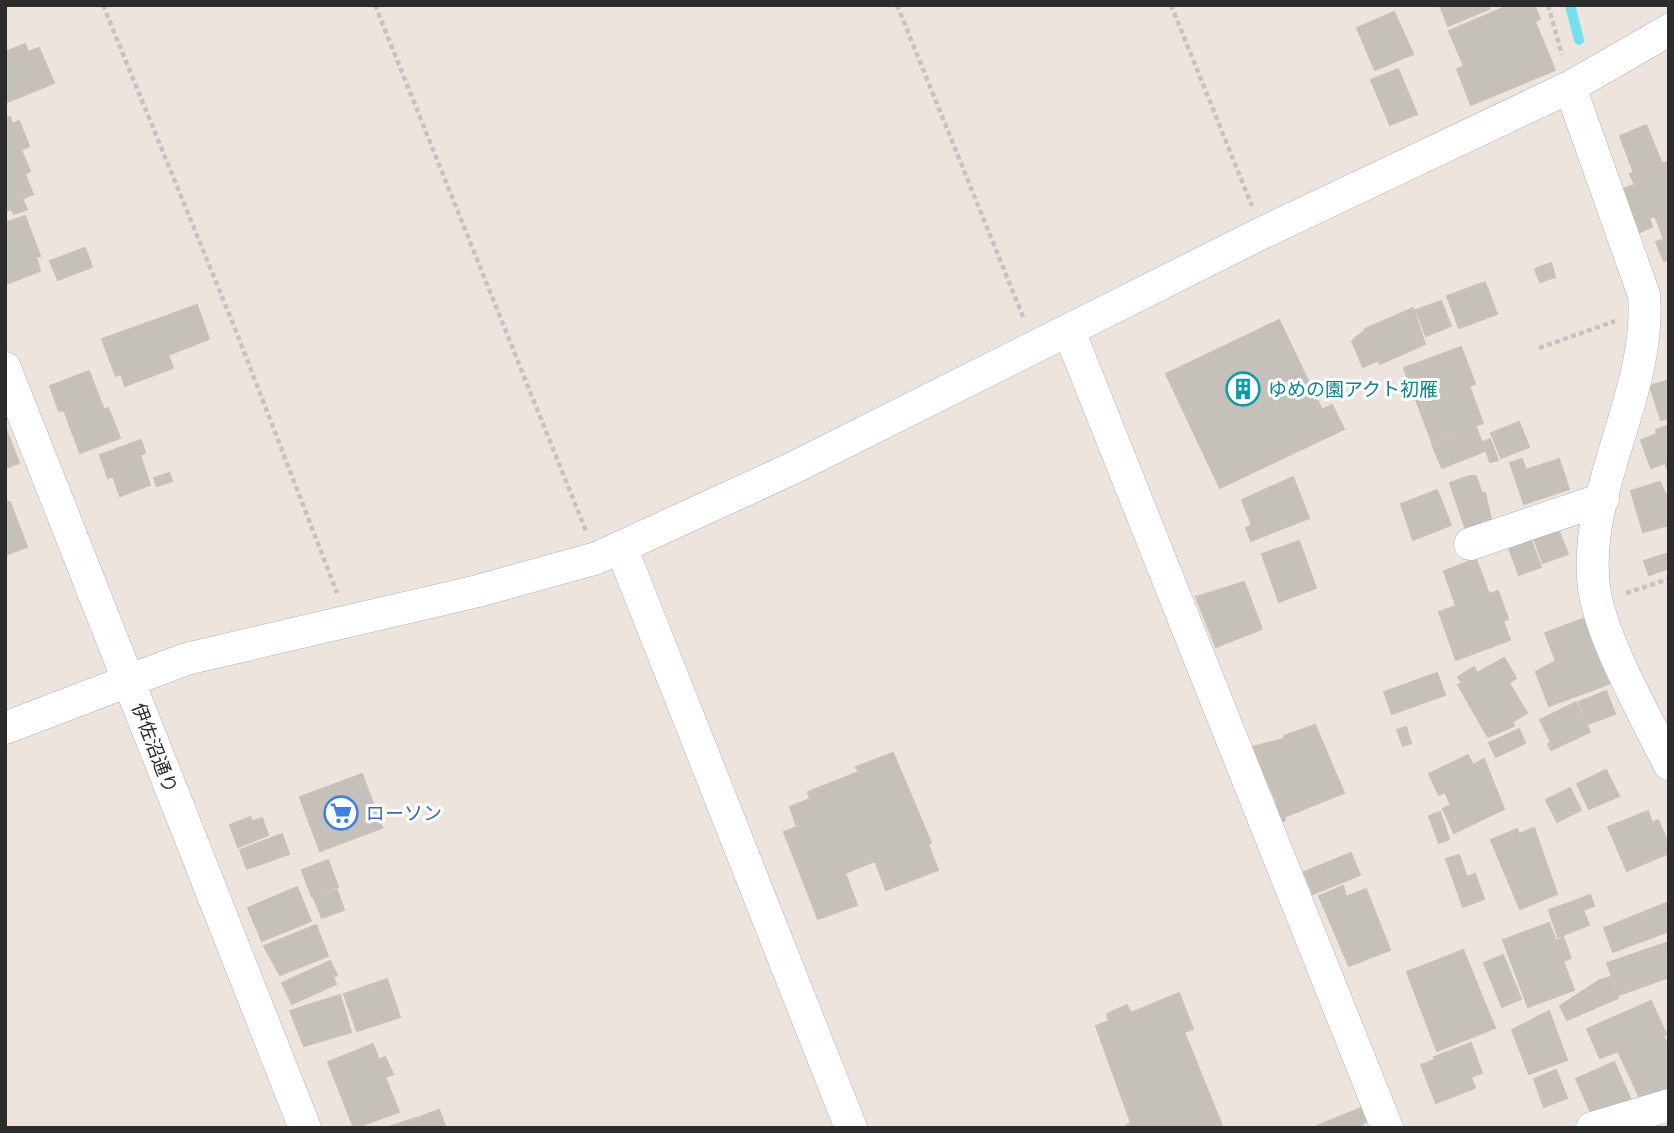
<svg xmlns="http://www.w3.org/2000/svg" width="1674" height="1133" font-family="Rubik,'Noto Sans JP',sans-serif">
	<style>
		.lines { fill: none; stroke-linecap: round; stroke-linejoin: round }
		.stream { stroke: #73e0ed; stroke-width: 10 }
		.building { fill: #c6c0ba; stroke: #c9c0b8; stroke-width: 2 }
		.minor-casing { stroke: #afb3bc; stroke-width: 33 }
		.path { stroke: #c4c4c4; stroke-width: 4.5; stroke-dasharray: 5 3.5; stroke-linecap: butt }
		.minor { stroke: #fff; stroke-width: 32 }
		.labels { text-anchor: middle; stroke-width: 6; stroke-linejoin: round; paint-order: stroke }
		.culture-label { font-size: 19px; fill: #0d838f; stroke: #fff; text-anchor: start }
		.street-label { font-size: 19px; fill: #2c2c2c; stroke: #fff }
		.shop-label { font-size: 19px; fill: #366cbe; stroke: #fff; text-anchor: start }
	</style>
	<rect width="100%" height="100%" fill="#ede4de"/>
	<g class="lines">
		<path class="stream" d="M 1570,5 L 1579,40"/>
	</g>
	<path class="building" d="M 1440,5 L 1488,5 L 1489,9 L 1448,26 Z
		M 1510,5 L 1534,5 L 1540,19 L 1535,22 L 1555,70 L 1471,105 L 1457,69 L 1464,66 L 1449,31 Z
		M 1394,12 L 1413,54 L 1375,70 L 1357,28 Z
		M 25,44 L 28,52 L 39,48 L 54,83 L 5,103 L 5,52 Z
		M 1398,69 L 1417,114 L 1390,125 L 1371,80 Z
		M 10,117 L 12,124 L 19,121 L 29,146 L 21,150 L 30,171 L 25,174 L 33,194 L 22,199 L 27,209 L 14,214 L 11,209 L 5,211 L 5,119 Z
		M 1646,125 L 1662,164 L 1669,161 L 1669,259 L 1664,261 L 1656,242 L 1664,239 L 1655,216 L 1649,218 L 1652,227 L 1640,232 L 1623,189 L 1635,185 L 1630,174 L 1634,173 L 1620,136 Z
		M 25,216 L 40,256 L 36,257 L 40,271 L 6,284 L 5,223 Z
		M 85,248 L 92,267 L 58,280 L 50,261 Z
		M 1551,263 L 1555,277 L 1540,282 L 1535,269 Z
		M 1485,282 L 1497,314 L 1459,328 L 1447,296 Z
		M 1441,301 L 1451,326 L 1426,336 L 1416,310 Z
		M 197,305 L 209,339 L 168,355 L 173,368 L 125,386 L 121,374 L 116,376 L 102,339 Z
		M 1413,308 L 1425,344 L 1380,364 L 1365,329 Z
		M 1279,320 L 1322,410 L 1332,405 L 1344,429 L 1220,488 L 1166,374 Z
		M 1364,331 L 1377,361 L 1363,367 L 1352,341 Z
		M 1461,347 L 1475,384 L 1469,386 L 1483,423 L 1432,442 L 1404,368 Z
		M 89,371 L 104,410 L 108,408 L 120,438 L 80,453 L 64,410 L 59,411 L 50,386 Z
		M 1669,380 L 1669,418 L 1661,420 L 1650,386 Z
		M 1519,422 L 1529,447 L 1501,458 L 1491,433 Z
		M 1669,425 L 1669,473 L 1665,463 L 1651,468 L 1641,440 L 1657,434 L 1656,430 Z
		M 5,427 L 19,463 L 5,468 Z
		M 1476,427 L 1485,451 L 1442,468 L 1432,444 Z
		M 1490,439 L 1498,460 L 1490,462 L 1483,442 Z
		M 141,440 L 145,453 L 140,455 L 150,485 L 120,496 L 113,476 L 108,478 L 100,455 Z
		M 1522,459 L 1526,470 L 1559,459 L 1569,489 L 1524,504 L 1510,463 Z
		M 169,473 L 172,481 L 157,486 L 154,478 Z
		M 1469,476 L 1476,476 L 1482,494 L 1485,493 L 1492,524 L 1467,533 L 1450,483 Z
		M 1293,477 L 1309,518 L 1251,541 L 1246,528 L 1252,525 L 1242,500 Z
		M 1660,482 L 1669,502 L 1669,525 L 1643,532 L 1631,491 Z
		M 1437,490 L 1451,525 L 1413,540 L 1401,504 Z
		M 5,502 L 10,502 L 27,547 L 5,555 Z
		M 1557,527 L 1568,554 L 1543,563 L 1533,536 Z
		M 1529,535 L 1541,567 L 1519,575 L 1507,543 Z
		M 1299,541 L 1316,588 L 1279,602 L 1262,554 Z
		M 1669,553 L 1669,568 L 1649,575 L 1644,561 Z
		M 1476,559 L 1489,594 L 1498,591 L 1508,619 L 1503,621 L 1510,640 L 1456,660 L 1439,612 L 1456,606 L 1444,571 Z
		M 1244,582 L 1262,629 L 1216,647 L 1196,597 Z
		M 1585,618 L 1597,652 L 1614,682 L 1549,706 L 1536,672 L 1556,661 L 1545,633 Z
		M 1504,658 L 1516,678 L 1509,683 L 1527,713 L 1512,722 L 1514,726 L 1488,737 L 1458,685 L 1462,683 L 1458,677 L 1474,667 L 1477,673 Z
		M 1437,673 L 1445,695 L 1392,714 L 1384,692 Z
		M 1606,691 L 1615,714 L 1588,724 L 1579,702 Z
		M 1576,702 L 1590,732 L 1551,750 L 1548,744 L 1551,742 L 1540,720 Z
		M 1315,725 L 1344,793 L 1284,817 L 1285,820 L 1280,823 L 1272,804 L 1277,803 L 1252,747 L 1284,739 L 1284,736 Z
		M 1406,727 L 1411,743 L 1403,746 L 1397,730 Z
		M 1519,729 L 1525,743 L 1496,757 L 1489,743 Z
		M 893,753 L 931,843 L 928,844 L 938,870 L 886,890 L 875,861 L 845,873 L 857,905 L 818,919 L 784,832 L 797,827 L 790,807 L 810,799 L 808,792 L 859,772 L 856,767 Z
		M 1468,755 L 1473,765 L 1484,759 L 1504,809 L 1454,833 L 1443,809 L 1451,805 L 1445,792 L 1439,795 L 1429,774 Z
		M 1606,770 L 1619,796 L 1589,809 L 1577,784 Z
		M 362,774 L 382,828 L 320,851 L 300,797 Z
		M 1570,788 L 1581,810 L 1557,822 L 1546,800 Z
		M 1648,811 L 1652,823 L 1658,820 L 1669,845 L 1669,853 L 1627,871 L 1608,827 Z
		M 1440,812 L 1449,839 L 1439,843 L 1429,816 Z
		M 250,817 L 258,839 L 238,847 L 230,825 Z
		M 262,818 L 268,835 L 259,839 L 253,821 Z
		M 1534,828 L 1557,894 L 1520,909 L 1491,840 L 1517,829 L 1519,834 Z
		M 282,834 L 289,854 L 247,869 L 240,850 Z
		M 1351,853 L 1360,875 L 1313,894 L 1304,872 Z
		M 1459,855 L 1467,877 L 1475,874 L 1484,899 L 1463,907 L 1446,859 Z
		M 328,860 L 338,887 L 312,897 L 302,870 Z
		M 1343,886 L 1346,897 L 1366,889 L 1390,950 L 1349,966 L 1319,896 Z
		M 297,887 L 311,921 L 262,941 L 248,908 Z
		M 337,890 L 344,910 L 322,918 L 314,898 Z
		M 1590,895 L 1594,906 L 1583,910 L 1589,925 L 1558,937 L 1549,910 Z
		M 1669,902 L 1669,931 L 1613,952 L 1604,928 Z
		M 1549,923 L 1556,941 L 1563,937 L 1571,958 L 1563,961 L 1574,990 L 1528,1007 L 1503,940 Z
		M 316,925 L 328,956 L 280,975 L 264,946 Z
		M 1669,942 L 1669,977 L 1619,995 L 1607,963 Z
		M 1463,950 L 1495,1028 L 1437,1051 L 1407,972 Z
		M 1503,955 L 1521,999 L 1502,1007 L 1484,963 Z
		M 330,961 L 337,975 L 333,977 L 336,984 L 292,1004 L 282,983 Z
		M 1610,977 L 1618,998 L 1567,1020 L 1560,1006 L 1600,980 Z
		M 387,979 L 400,1017 L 357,1031 L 344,994 Z
		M 1179,993 L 1193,1029 L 1184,1032 L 1223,1128 L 1128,1128 L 1127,1125 L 1131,1123 L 1096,1026 L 1109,1021 L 1107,1014 L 1127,1005 L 1131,1013 Z
		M 340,995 L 351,1032 L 304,1046 L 290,1011 Z
		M 1651,1001 L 1666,1034 L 1663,1036 L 1669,1048 L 1669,1096 L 1642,1102 L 1618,1051 L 1600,1058 L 1587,1029 Z
		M 1549,1011 L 1567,1060 L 1529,1074 L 1512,1030 Z
		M 1471,1043 L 1482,1073 L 1471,1077 L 1475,1088 L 1436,1103 L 1421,1065 L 1435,1060 L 1434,1057 Z
		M 373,1044 L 379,1060 L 385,1057 L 393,1074 L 385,1077 L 399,1112 L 354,1128 L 328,1062 Z
		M 1614,1062 L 1630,1098 L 1592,1115 L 1576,1079 Z
		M 1556,1070 L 1567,1098 L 1544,1107 L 1534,1079 Z
		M 1361,1108 L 1366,1122 L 1361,1124 L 1363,1127 L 1317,1126 Z
		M 439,1110 L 446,1128 L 421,1128 L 417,1118 Z
		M 416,1118 L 419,1128 L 386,1128 Z"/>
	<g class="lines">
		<defs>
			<path id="minor" d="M 1570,87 L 1644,295 C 1652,393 1582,491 1594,587 C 1600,637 1646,717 1669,764
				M 1069,331 L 1387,1128
				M 5,368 L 305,1128
				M 1470,544 L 1603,499
				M 621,547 L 851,1128
				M 5,728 L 186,659 L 478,591 L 597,558 L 793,468 L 1262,233 L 1570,87 L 1669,30
				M 1592,1128 L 1669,1105"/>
		</defs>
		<use href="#minor" class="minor-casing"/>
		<path class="path" d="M 103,5 L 236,331 L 337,593
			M 375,5 L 586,531
			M 897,5 L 1024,319
			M 1171,5 L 1252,206
			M 1548,5 L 1562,55
			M 1539,348 L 1615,321
			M 1626,593 L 1669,579"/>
		<use href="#minor" class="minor"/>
	</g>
	<defs>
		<symbol id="building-ring" viewBox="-11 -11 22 22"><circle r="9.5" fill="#fff" stroke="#0f9aa8" stroke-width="1.5"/><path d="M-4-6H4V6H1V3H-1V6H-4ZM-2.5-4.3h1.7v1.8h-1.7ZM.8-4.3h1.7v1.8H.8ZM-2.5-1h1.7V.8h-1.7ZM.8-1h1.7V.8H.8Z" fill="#0f9aa8"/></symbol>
		<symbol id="supermarket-ring" viewBox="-11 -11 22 22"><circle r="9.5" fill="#fff" stroke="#3f7fe0" stroke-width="1.5"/><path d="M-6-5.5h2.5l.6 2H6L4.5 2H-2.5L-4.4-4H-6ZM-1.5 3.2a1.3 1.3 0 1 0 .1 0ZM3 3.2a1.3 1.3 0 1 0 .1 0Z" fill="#3f7fe0"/></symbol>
	</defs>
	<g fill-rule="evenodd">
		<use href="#building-ring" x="1224" y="370" width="38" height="38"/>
		<use href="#supermarket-ring" x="322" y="794" width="38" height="38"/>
	</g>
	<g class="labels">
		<g class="culture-label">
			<text x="1268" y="396">ゆめの園アクト初雁</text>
		</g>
		<g class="street-label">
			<text transform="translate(155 748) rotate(69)" y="7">伊佐沼通り</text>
		</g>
		<g class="shop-label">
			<text x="366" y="820">ローソン</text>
		</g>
	</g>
	<rect width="1674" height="1133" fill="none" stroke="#2c2c2c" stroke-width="14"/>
</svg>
